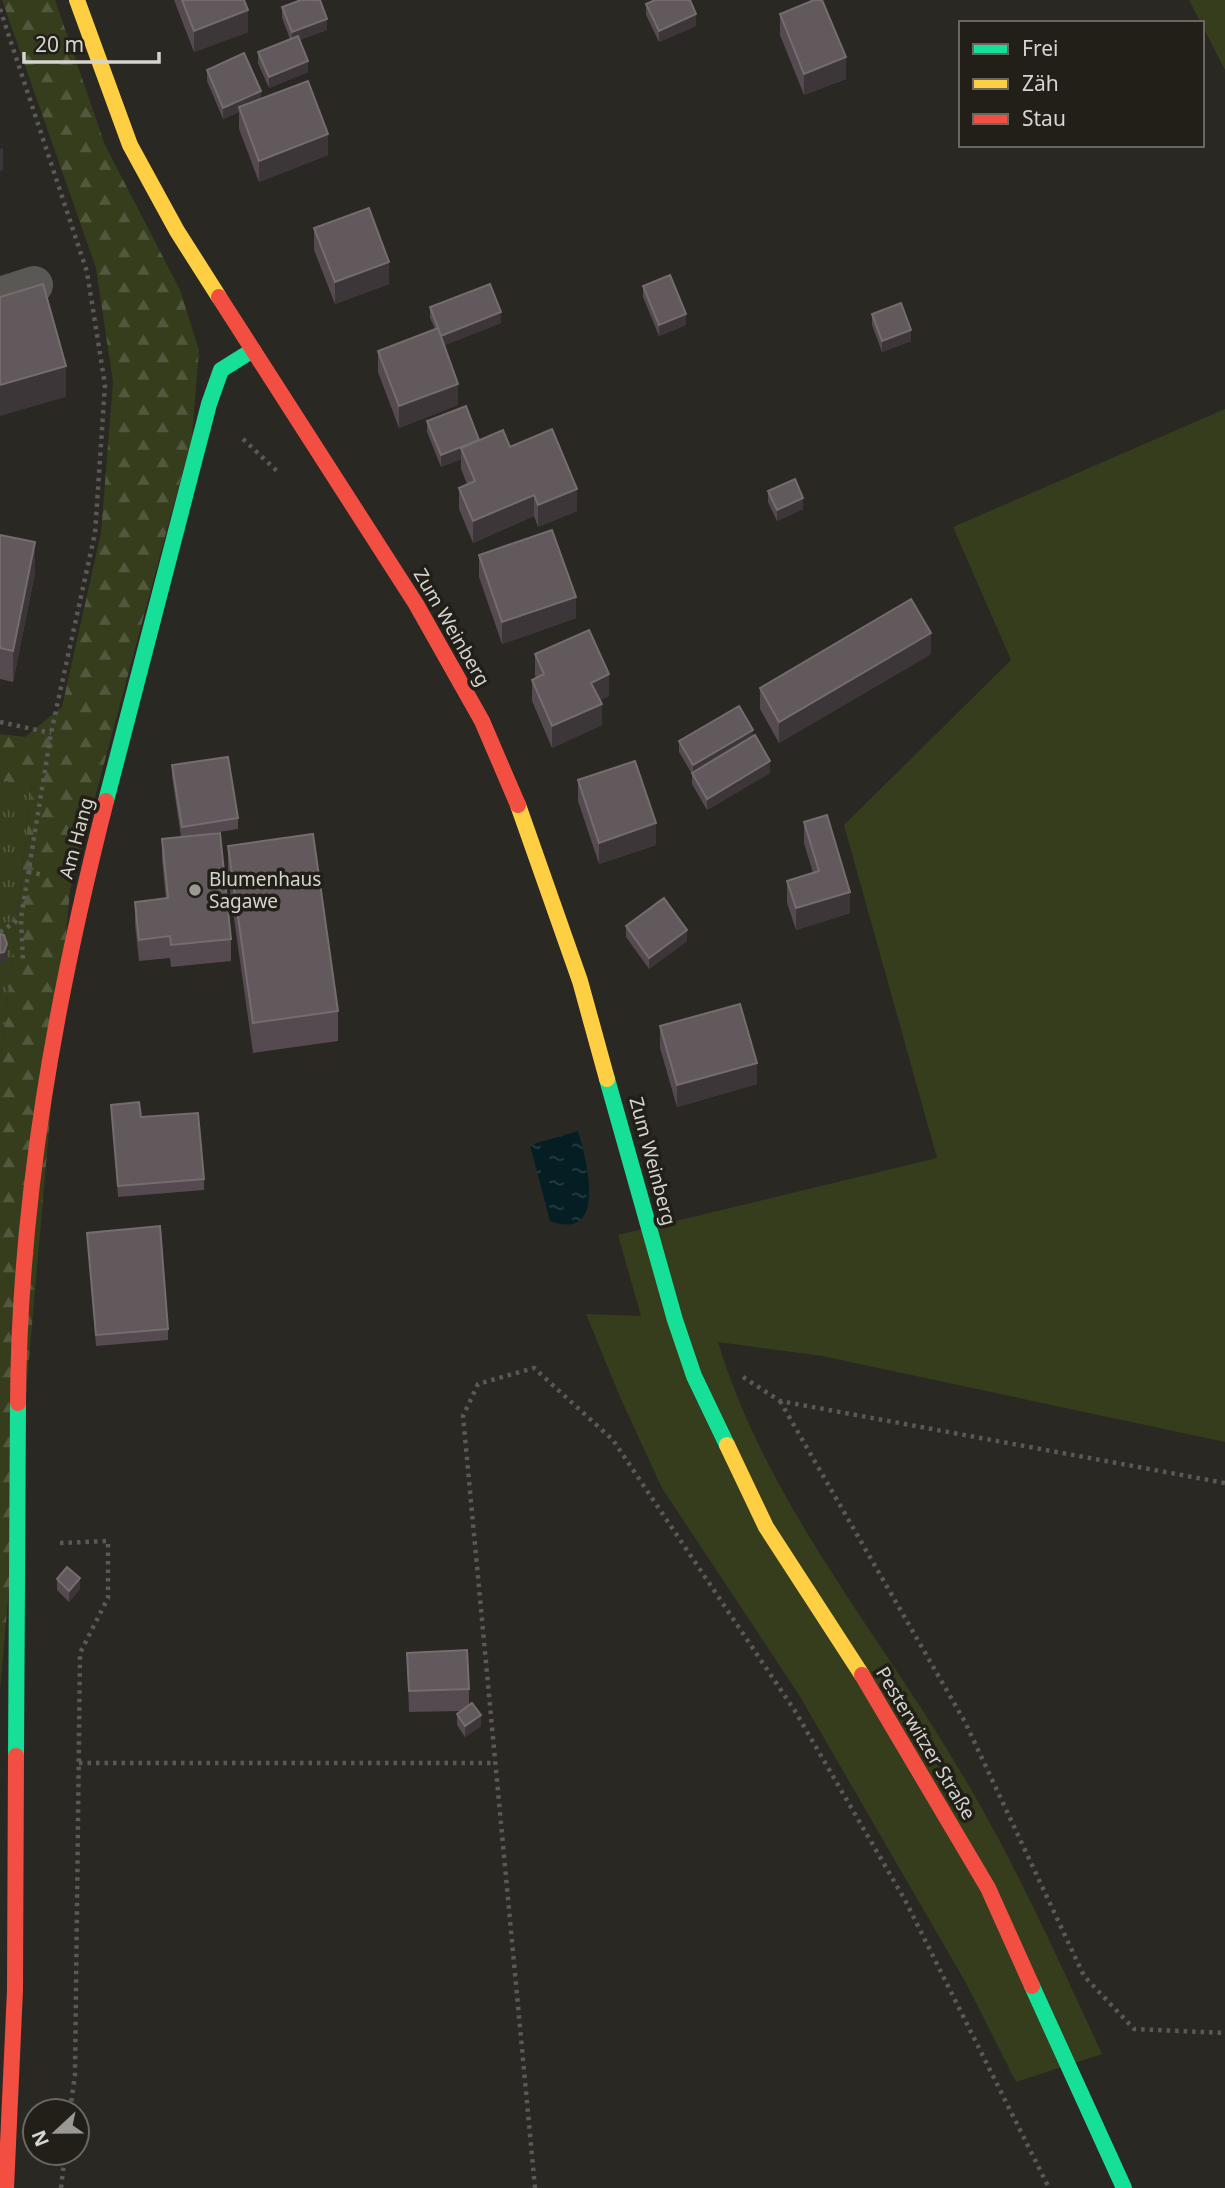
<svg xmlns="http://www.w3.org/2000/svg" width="1225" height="2188" font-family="'Noto Sans',sans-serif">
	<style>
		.grass { fill: #363d1d }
		.forest { fill: url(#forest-firs) }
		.park { fill: url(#park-tufts) }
		.water { fill: url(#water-ripples) }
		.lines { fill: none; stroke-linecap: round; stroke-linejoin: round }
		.path { stroke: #5a5957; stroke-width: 4.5; stroke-dasharray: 3.5 5; stroke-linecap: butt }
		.street { stroke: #595855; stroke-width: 38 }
		.fast { stroke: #16e098; stroke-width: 16 }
		.slow { stroke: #ffcf43; stroke-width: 16 }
		.jam { stroke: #f24e42; stroke-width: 16 }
		.wall { fill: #544a50 }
		.shaded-wall { fill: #3d3638 }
		.building { fill: #62595d; stroke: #746c6f; stroke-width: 2 }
		.poi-dot { fill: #999893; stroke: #221f18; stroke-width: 2.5 }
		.labels { text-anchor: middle; stroke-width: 7; stroke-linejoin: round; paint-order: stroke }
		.street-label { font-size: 19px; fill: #d6d4cf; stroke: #221f18 }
		.poi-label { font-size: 19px; fill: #d6d4cf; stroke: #221f18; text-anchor: start }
	</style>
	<defs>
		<pattern id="forest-firs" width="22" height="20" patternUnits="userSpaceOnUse" patternTransform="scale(1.75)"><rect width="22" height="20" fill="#363d1d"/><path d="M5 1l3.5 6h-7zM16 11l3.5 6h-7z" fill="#52583d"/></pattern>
		<pattern id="park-tufts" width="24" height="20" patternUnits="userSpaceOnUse" patternTransform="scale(1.75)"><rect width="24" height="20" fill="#363d1d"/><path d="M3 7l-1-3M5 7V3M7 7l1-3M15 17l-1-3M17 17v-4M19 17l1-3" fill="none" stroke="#52583d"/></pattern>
		<pattern id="water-ripples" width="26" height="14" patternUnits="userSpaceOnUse" patternTransform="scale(1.75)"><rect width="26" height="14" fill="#041e24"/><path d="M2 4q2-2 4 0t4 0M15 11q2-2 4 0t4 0" fill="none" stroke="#283e43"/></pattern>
	</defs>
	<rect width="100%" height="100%" fill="#292823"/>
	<path class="grass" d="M 1189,0 L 1225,0 L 1225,70 Z
		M 1225,409 L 1225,1442 L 822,1356 L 718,1342 C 767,1504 881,1635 965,1779 C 1017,1867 1059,1961 1102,2054 L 1016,2082 L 966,1983 L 799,1695 L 662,1488 L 620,1397 L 586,1314 L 641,1316 L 618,1235 L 937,1158 L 844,825 L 1011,660 L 953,527 Z"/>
	<path class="forest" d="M 2,0 L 55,0 L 105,145 L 180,290 L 199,350 L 192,437 L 70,890 L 0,1691 L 0,1064 L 32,787 L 0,780 L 0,734 L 25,737 L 62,707 L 101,533 L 113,382 L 96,268 Z"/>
	<path class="park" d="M 0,780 L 32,786 L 0,1064 Z"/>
	<path class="water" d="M 578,1131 C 586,1158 609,1243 550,1221 L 530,1145 Z"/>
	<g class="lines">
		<path class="path" d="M 0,9 L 87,272 L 105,385 L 95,533 L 51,733 L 21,918 L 23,962
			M 243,439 L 278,472
			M 0,722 L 51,733
			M 28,872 L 44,875
			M 0,932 L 21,918
			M 743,1377 L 780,1401 L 1225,1483
			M 780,1401 L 965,1722 L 1084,1976 L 1134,2029 L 1225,2033
			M 60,1543 L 108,1541 L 108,1598 L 80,1653 L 75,2075 L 70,2111
			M 79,1763 L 495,1763
			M 61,2188 L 65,2153
			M 535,2188 L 463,1416 L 478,1384 L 534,1368 L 613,1440 L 795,1711 L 905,1900 L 1049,2188"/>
		<path class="street" d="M 0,296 L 34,285"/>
		<path class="fast" d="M 106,801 L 209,404 L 221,370 L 253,350
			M 607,1079 L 675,1320 L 694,1376 L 727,1445
			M 16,1756 L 18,1403
			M 1032,1986 L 1124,2188"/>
		<path class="slow" d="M 77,0 L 130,145 L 177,231 L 219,297
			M 518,805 L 580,981 L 607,1079
			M 727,1445 L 766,1527 L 862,1675"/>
		<path class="jam" d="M 219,297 L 416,604 L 482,721 L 518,805
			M 18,1403 C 19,1200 56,997 106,801
			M 862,1675 L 988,1888 L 1032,1986
			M 6,2188 L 15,1990 L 16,1756"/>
	</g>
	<path class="wall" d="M 174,0 L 244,0 L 248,32 L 194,52 Z
		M 646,4 L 696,26 L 659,42 L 646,15 Z
		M 282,7 L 327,30 L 299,40 L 308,72 L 269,88 L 258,63 L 258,52 L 290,39 L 282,18 Z
		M 780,14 L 846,79 L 804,95 L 780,35 Z
		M 207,70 L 261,99 L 328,155 L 259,182 L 239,129 L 239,112 L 223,119 L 207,81 Z
		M 314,228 L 389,284 L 335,304 L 314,250 Z
		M 643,286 L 686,325 L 659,336 L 643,297 Z
		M 430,307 L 501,323 L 444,345 L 458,405 L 399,428 L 378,372 L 378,351 L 435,329 L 430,318 Z
		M 872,314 L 911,341 L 882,352 L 872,325 Z
		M 427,421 L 479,440 L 510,447 L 577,511 L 538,527 L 534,516 L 473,543 L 459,509 L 459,488 L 467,484 L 461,469 L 461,459 L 441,467 L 427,432 Z
		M 768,491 L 803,509 L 777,521 L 768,502 Z
		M 0,535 L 35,573 L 13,682 L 0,679 Z
		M 479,555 L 576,618 L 502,644 L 479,577 Z
		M 535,654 L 609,696 L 600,700 L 602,725 L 552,748 L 532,701 L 532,680 L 536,678 L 535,675 Z
		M 931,654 L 779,743 L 760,709 L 760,688 Z
		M 753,736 L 770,773 L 707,810 L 692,784 L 692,774 L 679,752 L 679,741 Z
		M 172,765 L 238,818 L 238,829 L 207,834 L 231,939 L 231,961 L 171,967 L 170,958 L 139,961 L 135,924 L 135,902 L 166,899 L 162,860 L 162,839 L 181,837 L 172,776 Z
		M 578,780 L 656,845 L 599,864 L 578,801 Z
		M 804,822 L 850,913 L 796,930 L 787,903 L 787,881 L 813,873 L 804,843 Z
		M 228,846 L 338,1011 L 338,1041 L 253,1053 L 228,876 Z
		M 626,926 L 687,941 L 649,969 L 626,937 Z
		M 660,1026 L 757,1084 L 677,1107 L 660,1048 Z
		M 111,1105 L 141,1117 L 204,1179 L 204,1190 L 118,1197 Z
		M 87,1233 L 168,1329 L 168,1340 L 96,1346 Z
		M 57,1579 L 80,1589 L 69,1602 L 57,1590 Z
		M 407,1653 L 469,1689 L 469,1705 L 481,1726 L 465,1737 L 457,1725 L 457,1714 L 462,1711 L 409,1712 Z"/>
	<path class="shaded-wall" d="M 248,10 L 248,32 L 194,52 L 194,31 Z
		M 696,14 L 696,26 L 659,42 L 659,31 Z
		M 327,19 L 327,30 L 292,43 L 292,32 Z
		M 846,57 L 846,79 L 804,95 L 804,74 Z
		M 308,61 L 308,72 L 269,88 L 269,77 Z
		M 261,91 L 261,102 L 239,107 L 239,112 L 223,119 L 223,108 Z
		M 328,134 L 328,155 L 259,182 L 259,161 Z
		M 3,148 L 3,170 L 0,171 L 0,149 Z
		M 389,262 L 389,284 L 335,304 L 335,282 Z
		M 501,312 L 501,323 L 441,347 L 441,336 Z
		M 686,314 L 686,325 L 659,336 L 659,325 Z
		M 911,330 L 911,341 L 882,352 L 882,341 Z
		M 66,366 L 66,397 L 0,416 L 0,385 Z
		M 458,384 L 458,405 L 399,428 L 399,406 Z
		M 461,448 L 461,459 L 441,467 L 441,455 Z
		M 577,489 L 577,511 L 538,527 L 538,505 Z
		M 534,495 L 534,516 L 473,543 L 473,521 Z
		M 803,498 L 803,509 L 777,521 L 777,510 Z
		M 35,542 L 35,573 L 13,682 L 13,651 Z
		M 576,597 L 576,618 L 502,644 L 502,622 Z
		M 931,633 L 931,654 L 779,743 L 779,722 Z
		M 609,674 L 609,696 L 591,704 L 591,683 Z
		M 602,704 L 602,725 L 552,748 L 552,726 Z
		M 753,730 L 753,741 L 693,776 L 693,765 Z
		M 770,761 L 770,773 L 707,810 L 707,799 Z
		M 656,823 L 656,845 L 599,864 L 599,843 Z
		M 850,892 L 850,913 L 796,930 L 796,908 Z
		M 687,930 L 687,941 L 649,969 L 649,958 Z
		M 7,944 L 7,955 L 4,963 L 0,964 L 0,953 Z
		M 757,1063 L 757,1084 L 677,1107 L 677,1085 Z
		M 80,1578 L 80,1589 L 69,1602 L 69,1591 Z
		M 481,1715 L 481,1726 L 465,1737 L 465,1726 Z"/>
	<path class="building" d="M 182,0 L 244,0 L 248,10 L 194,31 Z
		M 301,0 L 320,0 L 327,19 L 292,32 L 282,7 Z
		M 655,0 L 690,0 L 696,14 L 659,31 L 646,4 Z
		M 814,0 L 822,0 L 846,57 L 804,74 L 780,14 Z
		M 298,36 L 308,61 L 269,77 L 258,52 Z
		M 244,53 L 261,91 L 223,108 L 207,70 Z
		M 308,81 L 328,134 L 259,161 L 239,107 Z
		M 369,208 L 389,262 L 335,282 L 314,228 Z
		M 670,275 L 686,314 L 659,325 L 643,286 Z
		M 43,284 L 66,366 L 0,385 L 0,297 Z
		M 490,284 L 501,312 L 441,336 L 430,307 Z
		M 901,303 L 911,330 L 882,341 L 872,314 Z
		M 438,328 L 458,384 L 399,406 L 378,351 Z
		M 466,406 L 479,440 L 441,455 L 427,421 Z
		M 552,429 L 577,489 L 538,505 L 534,495 L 473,521 L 459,488 L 475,481 L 461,448 L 503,430 L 510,447 Z
		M 795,479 L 803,498 L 777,510 L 768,491 Z
		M 552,530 L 576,597 L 502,622 L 479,555 Z
		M 0,535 L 35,542 L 13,651 L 0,648 Z
		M 911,599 L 931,633 L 779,722 L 760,688 Z
		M 589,630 L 609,674 L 591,683 L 602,704 L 552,726 L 532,680 L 544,674 L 535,654 Z
		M 739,706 L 753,730 L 693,765 L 679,741 Z
		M 755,735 L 770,761 L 707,799 L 692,773 Z
		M 228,757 L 238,818 L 182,827 L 172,765 Z
		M 635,761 L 656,823 L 599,843 L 578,780 Z
		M 827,815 L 850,892 L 796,908 L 787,881 L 819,871 L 804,822 Z
		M 220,833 L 231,939 L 171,945 L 170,936 L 139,940 L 135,902 L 168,898 L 162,839 Z
		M 313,834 L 338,1011 L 253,1023 L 228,846 Z
		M 664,898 L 687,930 L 649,958 L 626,926 Z
		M 0,934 L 4,935 L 7,944 L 4,952 L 0,953 Z
		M 740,1004 L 757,1063 L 677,1085 L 660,1026 Z
		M 139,1102 L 141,1117 L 198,1113 L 204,1179 L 118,1186 L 111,1105 Z
		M 160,1226 L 168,1329 L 96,1335 L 87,1233 Z
		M 67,1567 L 80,1578 L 69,1591 L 57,1579 Z
		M 467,1650 L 469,1689 L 409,1691 L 407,1653 Z
		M 472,1703 L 481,1715 L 465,1726 L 457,1714 Z"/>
	<circle class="poi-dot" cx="195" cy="890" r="7"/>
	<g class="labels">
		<g class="street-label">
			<text transform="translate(452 627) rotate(60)" y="7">Zum Weinberg</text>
			<text transform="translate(76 838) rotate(-75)" y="7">Am Hang</text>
			<text transform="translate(653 1161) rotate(75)" y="7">Zum Weinberg</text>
			<text transform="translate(926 1743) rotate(59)" y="7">Pesterwitzer Straße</text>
		</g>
		<g class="poi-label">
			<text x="209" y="886">Blumenhaus<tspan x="209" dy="22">Sagawe</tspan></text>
		</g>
	</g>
	<rect x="959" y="21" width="245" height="126" fill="#221f18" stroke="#6a6761" stroke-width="2"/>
	<rect x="973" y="44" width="35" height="10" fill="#16e098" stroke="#6a6761" stroke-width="2"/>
	<text x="1022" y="56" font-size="21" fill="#d6d4cf">Frei</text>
	<rect x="973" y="79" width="35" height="10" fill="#ffcf43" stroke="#6a6761" stroke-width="2"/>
	<text x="1022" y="91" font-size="21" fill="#d6d4cf">Zäh</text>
	<rect x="973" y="114" width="35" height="10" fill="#f24e42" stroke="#6a6761" stroke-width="2"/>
	<text x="1022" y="126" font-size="21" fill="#d6d4cf">Stau</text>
	<g transform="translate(56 2132) rotate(248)"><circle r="33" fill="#221f18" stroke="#6a6761" stroke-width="2"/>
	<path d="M0-5L12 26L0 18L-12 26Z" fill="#999893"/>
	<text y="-10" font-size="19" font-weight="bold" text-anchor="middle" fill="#d6d4cf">N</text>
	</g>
	<path d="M24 52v10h135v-10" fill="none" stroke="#d6d4cf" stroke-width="3.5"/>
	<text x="35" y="52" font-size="21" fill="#d6d4cf" stroke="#221f18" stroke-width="5" paint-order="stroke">20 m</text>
</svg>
